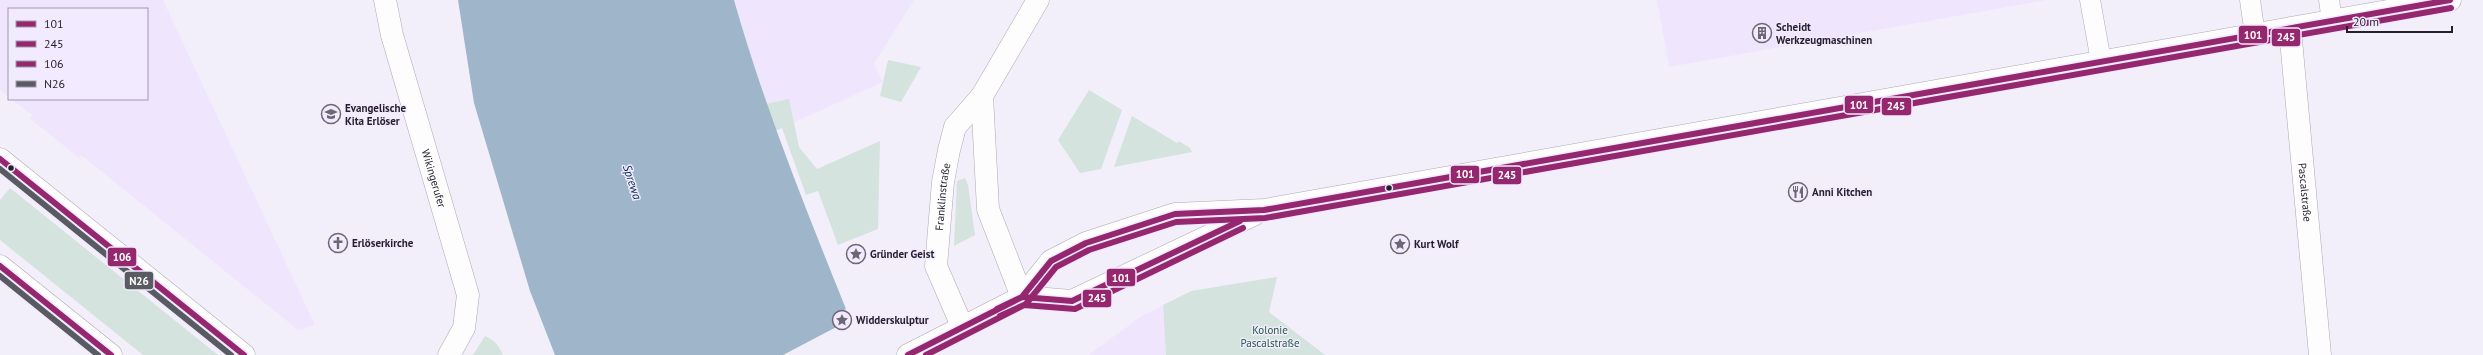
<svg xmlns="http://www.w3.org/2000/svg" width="2483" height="355" font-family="'PT Sans',sans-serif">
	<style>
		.built { fill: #efe6fd }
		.green { fill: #d4e3dd }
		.water { fill: #9fb6ca }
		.pier { fill: #f3effa }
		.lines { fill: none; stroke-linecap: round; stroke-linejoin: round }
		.lane-casing { stroke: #ada9b3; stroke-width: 21 }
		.street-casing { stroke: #ada9b3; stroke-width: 23 }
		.secondary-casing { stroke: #ada9b3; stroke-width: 23 }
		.lane { stroke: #fdfdfe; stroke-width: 20 }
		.street { stroke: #fdfdfe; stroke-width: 22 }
		.secondary { stroke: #fdfdfe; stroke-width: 22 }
		.bus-1-casing { stroke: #f2eaff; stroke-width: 9 }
		.bus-2-casing { stroke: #f2eaff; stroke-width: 9 }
		.bus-3-casing { stroke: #f2eaff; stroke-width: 9 }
		.bus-4-casing { stroke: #f2eaff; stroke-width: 9 }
		.bus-1 { stroke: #95276e; stroke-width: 6 }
		.bus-2 { stroke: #95276e; stroke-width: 6 }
		.bus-3 { stroke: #95276e; stroke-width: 6 }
		.bus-4 { stroke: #595b62; stroke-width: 6 }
		.bus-dot { fill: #241f2b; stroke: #f2eaff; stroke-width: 1.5 }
		.labels { text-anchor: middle; stroke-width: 3; stroke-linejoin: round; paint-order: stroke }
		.poi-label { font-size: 11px; font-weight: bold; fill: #241f2b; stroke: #f2eaff; text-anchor: start }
		.street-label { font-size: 11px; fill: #241f2b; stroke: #f2eaff }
		.park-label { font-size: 11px; fill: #225e3f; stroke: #f2eaff }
		.water-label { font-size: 12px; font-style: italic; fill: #013049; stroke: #f2eaff }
		.line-badge { stroke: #f2eaff; stroke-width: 1.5 }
		.badge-label { font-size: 11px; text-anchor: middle; font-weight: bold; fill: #fff }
	</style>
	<rect width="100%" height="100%" fill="#f3effa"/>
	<path class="built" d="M 0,0 L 163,0 L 315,325 L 298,330 L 81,155 L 79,158 L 29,118 L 32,115 L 11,99 L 147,99 L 147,9 L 9,9 L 9,97 L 0,90 Z
		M 734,0 L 914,0 L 874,64 L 883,82 L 775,131 L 751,61 Z
		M 1657,0 L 2047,0 L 1669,67 Z
		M 1163,305 L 1166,355 L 1088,355 L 1142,316 Z"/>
	<path class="green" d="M 888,60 L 921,67 L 901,102 L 880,96 Z
		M 1089,90 L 1122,110 L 1101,169 L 1080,173 L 1058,140 Z
		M 789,99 L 799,147 L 817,169 L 880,141 L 878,229 L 838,245 L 818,191 L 806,195 L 782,128 L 775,131 L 766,104 Z
		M 1132,116 L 1177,143 L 1179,141 L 1190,148 L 1192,152 L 1114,167 Z
		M 965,178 L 968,185 L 975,235 L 954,246 L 957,181 Z
		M 10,188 L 218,355 L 143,355 L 0,240 L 0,200 Z
		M 1277,277 L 1269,312 L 1325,355 L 1166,355 L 1163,305 L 1191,291 Z
		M 485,336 C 494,340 499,345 503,355 L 473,355 Z"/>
	<path class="water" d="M 458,0 L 734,0 C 764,106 805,207 846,309 L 837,314 L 859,355 L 555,355 L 530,291 L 474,103 Z"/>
	<path class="pier" d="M 844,323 L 861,355 L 783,355 Z"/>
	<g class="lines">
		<defs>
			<path id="lane" d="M 2090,0 L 2101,61
				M 2250,0 L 2255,35
				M 2329,0 L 2332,21"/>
			<g id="street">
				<path id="s1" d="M 385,0 L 392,35 L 468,295 L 464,328 L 449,355"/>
				<path id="s2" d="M 2290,29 L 2320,355"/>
			</g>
			<g id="secondary">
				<path d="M 982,96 L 988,209 L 1022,297"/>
				<path d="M 0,159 L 244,355"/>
				<path d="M 0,266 L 111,355"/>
				<path d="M 1022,297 L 1072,301 L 1255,214"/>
				<path id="s3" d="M 962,326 L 936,266 L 943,182 L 949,150 L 955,127 L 982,96 L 1038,0"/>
				<path d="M 908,355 L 1022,297 L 1051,261 L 1086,243 L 1175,214 L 1264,210 L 2450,0"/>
			</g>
		</defs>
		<use href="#lane" class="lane-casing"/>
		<use href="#street" class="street-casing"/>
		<use href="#secondary" class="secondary-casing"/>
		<use href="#lane" class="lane"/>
		<use href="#street" class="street"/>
		<use href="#secondary" class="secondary"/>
		<defs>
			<path id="bus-1" d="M 997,309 L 1022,297 L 1072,301 L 1240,221
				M 908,355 L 1022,297 L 1051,261 L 1086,243 L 1175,214 L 1264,210 L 2450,0"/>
			<path id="bus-2" d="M 1000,316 L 1024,305 L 1075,309 L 1243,228
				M 926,355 L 1026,304 L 1056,267 L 1089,250 L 1176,222 L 1265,218 L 2451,8"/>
			<path id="bus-3" d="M 0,159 L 244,355
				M 0,266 L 111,355"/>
			<path id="bus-4" d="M 0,169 L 231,355
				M 0,276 L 98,355"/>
		</defs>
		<use href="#bus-1" class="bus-1-casing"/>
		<use href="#bus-2" class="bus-2-casing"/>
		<use href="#bus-3" class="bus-3-casing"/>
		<use href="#bus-4" class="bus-4-casing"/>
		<use href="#bus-1" class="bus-1"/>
		<use href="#bus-2" class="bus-2"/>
		<use href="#bus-3" class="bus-3"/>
		<use href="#bus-4" class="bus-4"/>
	</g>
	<defs>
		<symbol id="building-ring" viewBox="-11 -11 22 22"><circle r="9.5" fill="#f2eaff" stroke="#6c6873" stroke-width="1.5"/><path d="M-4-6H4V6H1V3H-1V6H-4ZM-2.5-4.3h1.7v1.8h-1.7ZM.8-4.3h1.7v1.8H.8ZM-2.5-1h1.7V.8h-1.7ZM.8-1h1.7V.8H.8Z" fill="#6c6873"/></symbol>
		<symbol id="school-ring" viewBox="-11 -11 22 22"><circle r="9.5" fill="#f2eaff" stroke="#6c6873" stroke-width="1.5"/><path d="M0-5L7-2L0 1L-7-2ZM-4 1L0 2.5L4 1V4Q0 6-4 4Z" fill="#6c6873"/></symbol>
		<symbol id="restaurant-ring" viewBox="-11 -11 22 22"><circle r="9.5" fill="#f2eaff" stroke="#6c6873" stroke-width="1.5"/><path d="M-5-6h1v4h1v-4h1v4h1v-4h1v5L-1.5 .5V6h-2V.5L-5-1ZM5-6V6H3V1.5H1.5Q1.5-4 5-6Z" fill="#6c6873"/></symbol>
		<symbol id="church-ring" viewBox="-11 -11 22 22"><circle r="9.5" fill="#f2eaff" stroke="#6c6873" stroke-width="1.5"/><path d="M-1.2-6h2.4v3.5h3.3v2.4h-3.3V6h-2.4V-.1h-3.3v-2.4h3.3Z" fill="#6c6873"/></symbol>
		<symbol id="sight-ring" viewBox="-11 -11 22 22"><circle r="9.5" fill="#f2eaff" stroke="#6c6873" stroke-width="1.5"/><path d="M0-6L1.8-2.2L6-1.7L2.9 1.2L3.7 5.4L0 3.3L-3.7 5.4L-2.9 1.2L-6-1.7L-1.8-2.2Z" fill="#6c6873"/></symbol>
	</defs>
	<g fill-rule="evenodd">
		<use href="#building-ring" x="1751" y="22" width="22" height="22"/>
		<use href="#school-ring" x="320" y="103" width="22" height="22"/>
		<use href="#restaurant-ring" x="1787" y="181" width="22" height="22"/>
		<use href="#church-ring" x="327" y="232" width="22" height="22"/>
		<use href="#sight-ring" x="1389" y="233" width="22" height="22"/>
		<use href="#sight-ring" x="845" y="243" width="22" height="22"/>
		<use href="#sight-ring" x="831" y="309" width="22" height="22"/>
	</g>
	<g class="bus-dot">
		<circle cx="11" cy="168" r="3.5"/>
		<circle cx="1389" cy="188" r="3.5"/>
	</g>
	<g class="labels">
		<g class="poi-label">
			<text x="1776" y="31">Scheidt<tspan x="1776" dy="13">Werkzeugmaschinen</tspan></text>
			<text x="345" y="112">Evangelische<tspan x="345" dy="13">Kita Erlöser</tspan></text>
			<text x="1812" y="196">Anni Kitchen</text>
			<text x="352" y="247">Erlöserkirche</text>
			<text x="1414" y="248">Kurt Wolf</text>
			<text x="870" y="258">Gründer Geist</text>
			<text x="856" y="324">Widderskulptur</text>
		</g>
		<g class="street-label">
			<text dy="4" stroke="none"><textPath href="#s1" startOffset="185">Wikingerufer</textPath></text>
			<text dy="4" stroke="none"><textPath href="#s2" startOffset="164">Pascalstraße</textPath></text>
			<text dy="4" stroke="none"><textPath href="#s3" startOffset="135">Franklinstraße</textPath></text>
		</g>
		<g class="park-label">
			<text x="1270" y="334">Kolonie<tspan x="1270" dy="13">Pascalstraße</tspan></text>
		</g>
		<g class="water-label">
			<text transform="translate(632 182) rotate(72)" y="4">Sprewa</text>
		</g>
	</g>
	<g class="line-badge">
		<rect x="2238" y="25" width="30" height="19" rx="4" fill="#95276e"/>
		<rect x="2271" y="28" width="30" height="19" rx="4" fill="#95276e"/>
		<rect x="1844" y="95" width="30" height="19" rx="4" fill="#95276e"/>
		<rect x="1881" y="97" width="31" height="19" rx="4" fill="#95276e"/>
		<rect x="1450" y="165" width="30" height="19" rx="4" fill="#95276e"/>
		<rect x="1492" y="166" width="30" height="19" rx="4" fill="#95276e"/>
		<rect x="107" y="247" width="30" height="20" rx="4" fill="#95276e"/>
		<rect x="1106" y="268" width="30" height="19" rx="4" fill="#95276e"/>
		<rect x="124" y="271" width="30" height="19" rx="4" fill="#595b62"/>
		<rect x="1082" y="289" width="30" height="19" rx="4" fill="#95276e"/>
	</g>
	<g class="badge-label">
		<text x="2253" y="39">101</text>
		<text x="2286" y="41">245</text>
		<text x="1859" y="109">101</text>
		<text x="1896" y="110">245</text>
		<text x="1465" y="178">101</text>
		<text x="1507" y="179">245</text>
		<text x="122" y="261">106</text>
		<text x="1121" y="282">101</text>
		<text x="139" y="285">N26</text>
		<text x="1097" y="302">245</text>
	</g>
	<rect x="8" y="8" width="140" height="92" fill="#f2eaff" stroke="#a099aa"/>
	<rect x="16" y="21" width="20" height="6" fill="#95276e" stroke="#a099aa"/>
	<text x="44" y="28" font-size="12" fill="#241f2b">101</text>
	<rect x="16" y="41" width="20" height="6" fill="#95276e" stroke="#a099aa"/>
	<text x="44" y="48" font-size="12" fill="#241f2b">245</text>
	<rect x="16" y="61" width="20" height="6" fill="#95276e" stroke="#a099aa"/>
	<text x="44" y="68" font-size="12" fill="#241f2b">106</text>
	<rect x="16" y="81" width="20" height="6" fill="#595b62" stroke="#a099aa"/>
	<text x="44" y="88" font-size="12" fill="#241f2b">N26</text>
	<path d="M2347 26v6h105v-6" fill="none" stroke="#241f2b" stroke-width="2"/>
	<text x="2353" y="26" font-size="12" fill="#241f2b" stroke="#f2eaff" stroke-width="3" paint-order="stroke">20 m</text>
</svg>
